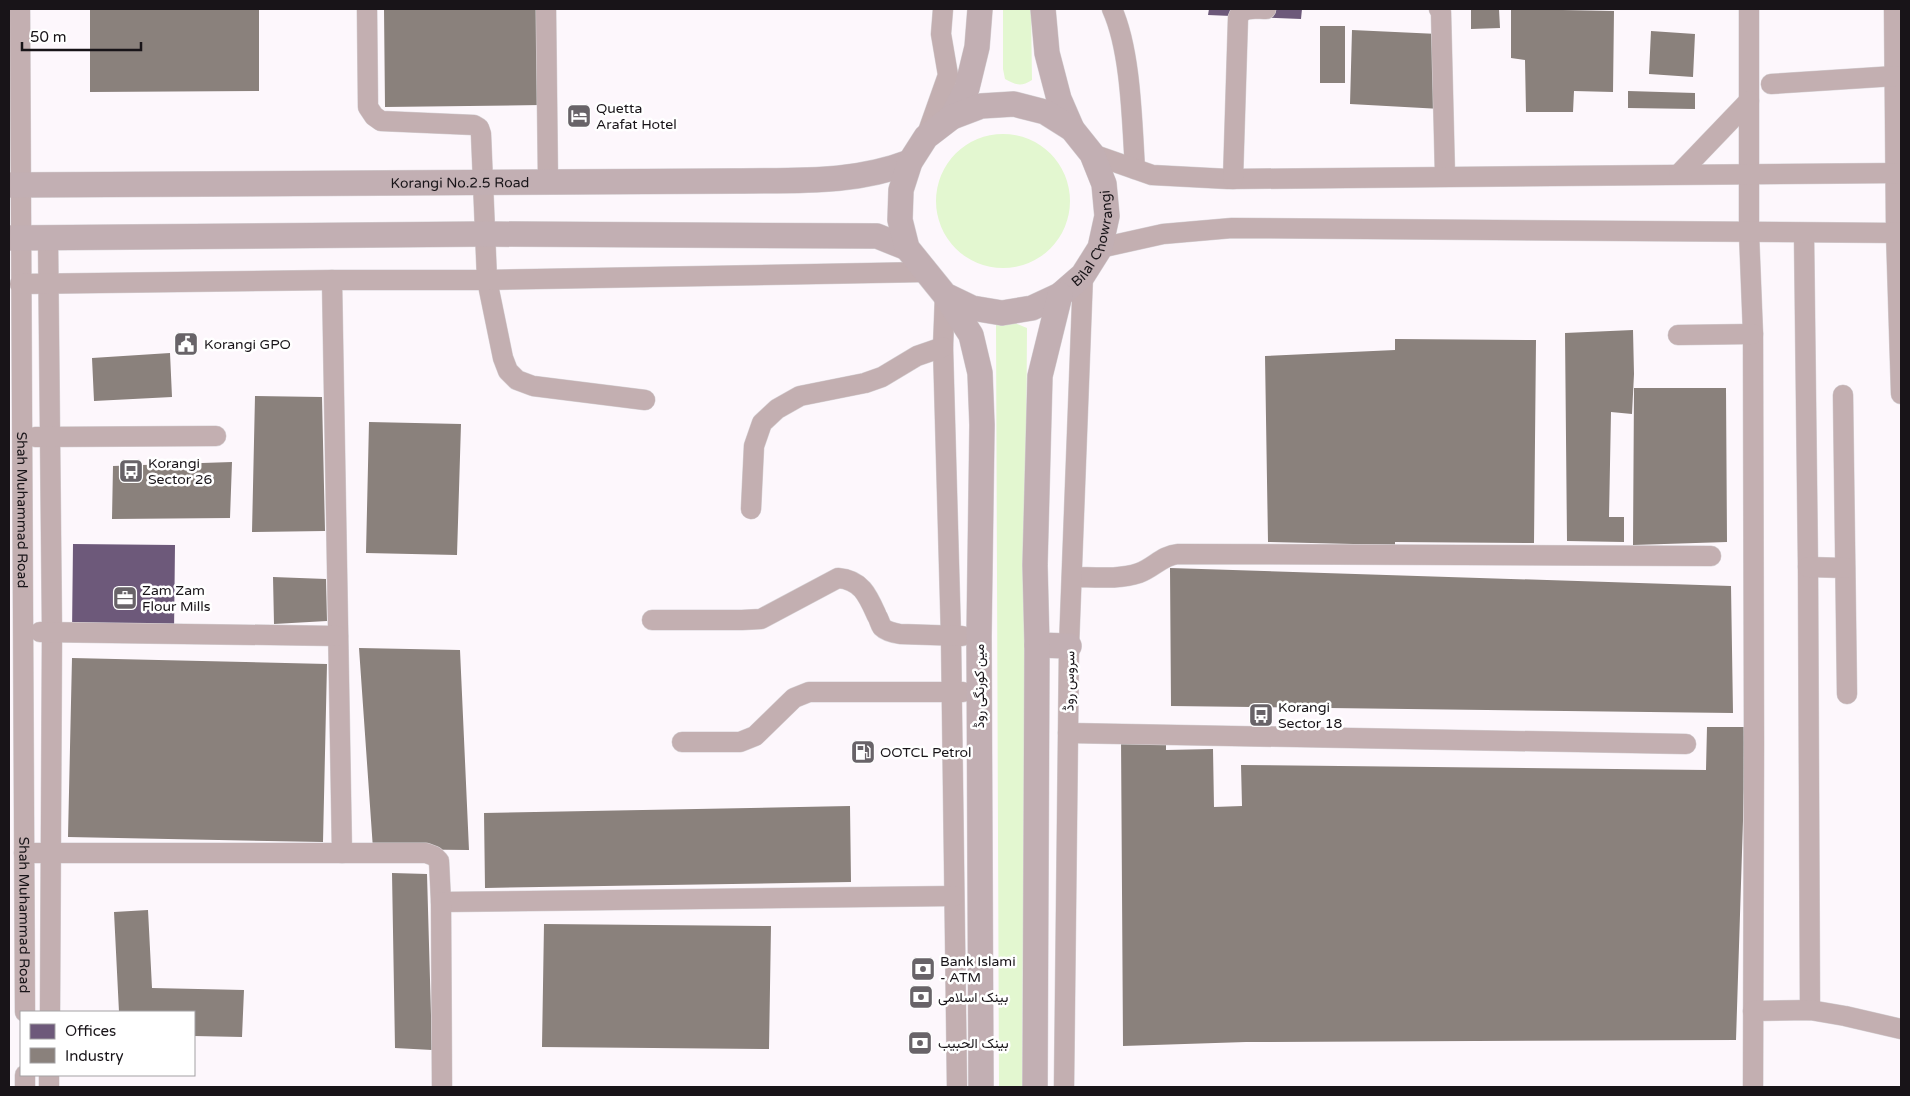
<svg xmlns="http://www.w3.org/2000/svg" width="1910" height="1096" font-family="'Varela Round',Vazirmatn,sans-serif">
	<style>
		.green { fill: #e3f7d0 }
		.offices { fill: #6d597a }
		.industry { fill: #8a817c }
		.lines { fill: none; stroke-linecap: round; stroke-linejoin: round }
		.minor-casing { stroke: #d8d4d7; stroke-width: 21 }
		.major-casing { stroke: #d8d4d7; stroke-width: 26 }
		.minor { stroke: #c3afb1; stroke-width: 20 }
		.major { stroke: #c2afb3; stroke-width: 25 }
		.labels { text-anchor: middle; stroke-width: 5; stroke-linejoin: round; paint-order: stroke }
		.poi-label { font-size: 14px; fill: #181418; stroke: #fff; text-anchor: start }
		.street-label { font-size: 14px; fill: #181418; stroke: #fff }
	</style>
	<rect width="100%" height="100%" fill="#fdf7fc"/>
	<path class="green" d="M 1003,9 L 1031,9 L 1032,80 C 1021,87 1016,85 1005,79 L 1003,69 Z
		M936 201a67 67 0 1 1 134 0a67 67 0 1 1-134 0Z
		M 1015,323 L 1027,328 L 1022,1087 L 999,1087 L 996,324 Z"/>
	<path class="offices" d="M 1209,9 L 1302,9 L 1301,19 L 1208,15 Z
		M 73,544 L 175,545 L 174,633 L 72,633 Z"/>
	<path class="industry" d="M 90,9 L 259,9 L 259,91 L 90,92 Z
		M 384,9 L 540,9 L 541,105 L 385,107 Z
		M 1471,9 L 1499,9 L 1500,28 L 1471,29 Z
		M 1511,9 L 1614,11 L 1613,92 L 1574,91 L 1573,112 L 1526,112 L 1525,60 L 1511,58 Z
		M 1320,26 L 1345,26 L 1345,83 L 1320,83 Z
		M 1352,30 L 1438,34 L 1441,109 L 1350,104 Z
		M 1651,31 L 1695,34 L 1693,77 L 1649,74 Z
		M 1628,91 L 1695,93 L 1695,109 L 1628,108 Z
		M 1633,330 L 1634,374 L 1632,414 L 1611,412 L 1609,517 L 1624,517 L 1624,542 L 1567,541 L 1565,333 Z
		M 1395,339 L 1536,340 L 1534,543 L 1395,542 L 1395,545 L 1268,542 L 1265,356 L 1395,350 Z
		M 170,353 L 172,397 L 94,401 L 92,358 Z
		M 1634,388 L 1726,388 L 1727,542 L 1633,545 Z
		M 255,396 L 322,397 L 325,531 L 252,532 Z
		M 369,422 L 461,424 L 457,555 L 366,553 Z
		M 232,462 L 230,518 L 112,519 L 113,466 Z
		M 1170,568 L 1731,586 L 1733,713 L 1171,706 Z
		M 273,577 L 326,579 L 327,621 L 274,624 Z
		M 359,648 L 460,650 L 469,850 L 373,849 Z
		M 72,658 L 327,664 L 323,842 L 68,837 Z
		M 1707,727 L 1746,727 L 1736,1040 L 1246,1042 L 1123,1046 L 1121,737 L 1166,736 L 1166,750 L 1213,749 L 1214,807 L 1242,806 L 1241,765 L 1706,770 Z
		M 850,806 L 851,882 L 485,888 L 484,813 Z
		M 392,873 L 427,874 L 432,1050 L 395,1048 Z
		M 148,910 L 152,988 L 244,990 L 242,1037 L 194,1036 L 194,1012 L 119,1012 L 114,912 Z
		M 544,924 L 771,926 L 769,1049 L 542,1047 Z"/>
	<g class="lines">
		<defs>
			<g id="minor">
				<path id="s1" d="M 20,9 L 25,1012"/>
				<path d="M 367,9 L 368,107 L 374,116 L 381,121 L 474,125 L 479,128 L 481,134 L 487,280 L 503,358 L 508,371 L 517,380 L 533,386 L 645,400"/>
				<path d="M 546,9 L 548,182"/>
				<path d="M 1112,9 C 1131,51 1132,122 1135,169"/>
				<path d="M 1439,9 L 1441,12 L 1445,176"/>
				<path d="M 1749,9 L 1749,233 L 1753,334 L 1754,742 L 1753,1087"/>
				<path d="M 1894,9 L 1896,233 L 1901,394"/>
				<path d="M 1771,84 L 1895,76"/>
				<path d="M 926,137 L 948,75 L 941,34 L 943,9"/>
				<path d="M 1092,154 L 1152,175 L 1228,179 L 1901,173"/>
				<path d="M 1679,174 L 1749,101"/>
				<path d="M 1233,179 L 1238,18 C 1242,6 1255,9 1266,9"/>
				<path d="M 1804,233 L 1808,567 L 1810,1010"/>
				<path d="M 48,237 L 52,632 L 50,1012"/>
				<path d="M 1100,248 L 1163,234 L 1232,228 L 1901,233"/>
				<path d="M 332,280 L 342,853"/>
				<path d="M 20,284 L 332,280 L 487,280 L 925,272"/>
				<path d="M 945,295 L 943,347 L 951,637 L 957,1087"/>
				<path d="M 1678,335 L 1753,334"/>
				<path d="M 1843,395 L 1847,694"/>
				<path d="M 35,437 L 216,436"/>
				<path d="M 751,509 L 754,446 L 762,423 L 777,409 L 800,396 L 865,383 L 882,377 L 917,356 L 943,347"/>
				<path d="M 1808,567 L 1845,568"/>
				<path d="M 1072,577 C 1093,577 1119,580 1139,573 C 1153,568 1163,555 1178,554 L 1711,556"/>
				<path d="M 652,620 L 742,620 L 761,619 L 838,578 C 862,580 868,596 877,616 C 879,619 880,624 882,627 C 886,631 894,633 900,634 L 962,636"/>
				<path d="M 40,632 L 338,636"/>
				<path d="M 1068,733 L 1686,744"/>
				<path d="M 682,742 L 740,742 L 755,736 L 794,698 L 809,692 L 963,692"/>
				<path d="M 24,853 L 426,853 L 434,856 L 439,861 L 441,902 L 954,896"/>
				<path d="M 441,902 L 442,1087"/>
				<path d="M 1753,1011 L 1810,1010 L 1845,1016 L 1901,1029"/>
				<path d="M 25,1075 L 25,1087"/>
				<path d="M 49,1087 L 49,1075"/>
				<path d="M 1064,1087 L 1069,646 L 1083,275"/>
			</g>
			<g id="major">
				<path d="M 1043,9 L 1047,53 L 1059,99 L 1072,129"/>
				<path d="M 952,117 L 967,88 L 977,47 L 980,9"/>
				<path id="s2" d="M 9,185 L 736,181 C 796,180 853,184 910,162"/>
				<path d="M 9,238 L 485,234 L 877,236 L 907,248"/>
				<path id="s3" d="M 945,295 L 972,308 L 1002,313 L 1032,308 L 1060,295 L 1083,275 L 1100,248 L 1107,216 L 1104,184 L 1092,154 L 1072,129 L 1045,112 L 1014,104 L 981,106 L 952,117 L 926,137 L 910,162 L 901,190 L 900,220 L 907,248 L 945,295 L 971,335 L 980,373 L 982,425 L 979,636 L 981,1087"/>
				<path d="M 1037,645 L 1069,646"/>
				<path d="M 1035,1087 L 1037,645 L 1035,565 L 1040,376 L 1060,295"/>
			</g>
		</defs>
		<use href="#minor" class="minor-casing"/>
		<use href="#major" class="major-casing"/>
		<use href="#minor" class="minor"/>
		<use href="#major" class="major"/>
	</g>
	<defs>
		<symbol id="hotel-square" viewBox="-11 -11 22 22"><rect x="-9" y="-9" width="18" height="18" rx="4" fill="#686368" stroke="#fff"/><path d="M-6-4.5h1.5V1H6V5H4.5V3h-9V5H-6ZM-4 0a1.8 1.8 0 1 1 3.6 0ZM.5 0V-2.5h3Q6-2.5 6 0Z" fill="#fff"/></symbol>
		<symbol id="civic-square" viewBox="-11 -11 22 22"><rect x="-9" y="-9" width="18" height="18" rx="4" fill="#686368" stroke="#fff"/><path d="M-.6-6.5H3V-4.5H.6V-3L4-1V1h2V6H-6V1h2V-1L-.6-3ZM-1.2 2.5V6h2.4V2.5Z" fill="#fff"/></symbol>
		<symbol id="bus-square" viewBox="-11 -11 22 22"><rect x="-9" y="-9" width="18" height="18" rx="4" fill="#686368" stroke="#fff"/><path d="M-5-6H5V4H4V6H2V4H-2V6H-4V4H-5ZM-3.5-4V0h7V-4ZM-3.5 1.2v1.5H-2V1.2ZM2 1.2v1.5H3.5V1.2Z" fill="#fff"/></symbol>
		<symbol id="office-square" viewBox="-11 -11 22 22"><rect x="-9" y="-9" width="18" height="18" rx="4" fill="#686368" stroke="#fff"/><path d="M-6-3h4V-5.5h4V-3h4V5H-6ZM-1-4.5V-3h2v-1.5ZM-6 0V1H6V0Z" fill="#fff"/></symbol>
		<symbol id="fuel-square" viewBox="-11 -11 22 22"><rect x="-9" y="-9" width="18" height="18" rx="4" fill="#686368" stroke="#fff"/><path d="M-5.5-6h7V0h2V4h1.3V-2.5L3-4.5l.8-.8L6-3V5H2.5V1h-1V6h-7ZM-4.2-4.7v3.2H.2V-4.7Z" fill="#fff"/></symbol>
		<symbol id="bank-square" viewBox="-11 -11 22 22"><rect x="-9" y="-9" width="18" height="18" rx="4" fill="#686368" stroke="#fff"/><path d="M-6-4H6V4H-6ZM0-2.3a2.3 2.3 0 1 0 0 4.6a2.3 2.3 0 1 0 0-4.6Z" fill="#fff"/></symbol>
	</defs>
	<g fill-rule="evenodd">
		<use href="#hotel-square" x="565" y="102" width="28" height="28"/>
		<use href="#civic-square" x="172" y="330" width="28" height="28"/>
		<use href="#bus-square" x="117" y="457" width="28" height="28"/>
		<use href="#office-square" x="111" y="584" width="28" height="28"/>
		<use href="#bus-square" x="1247" y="701" width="28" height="28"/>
		<use href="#fuel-square" x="849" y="738" width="28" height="28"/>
		<use href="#bank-square" x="909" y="955" width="28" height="28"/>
		<use href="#bank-square" x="907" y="983" width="28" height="28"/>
		<use href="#bank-square" x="906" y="1029" width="28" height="28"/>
	</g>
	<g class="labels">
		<g class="poi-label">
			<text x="596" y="113">Quetta<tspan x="596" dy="16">Arafat Hotel</tspan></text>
			<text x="204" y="349">Korangi GPO</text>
			<text x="148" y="468">Korangi<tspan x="148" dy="16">Sector 26</tspan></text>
			<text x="142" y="595">Zam Zam<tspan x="142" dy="16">Flour Mills</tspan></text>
			<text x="1278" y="712">Korangi<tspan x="1278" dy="16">Sector 18</tspan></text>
			<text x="880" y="757">OOTCL Petrol</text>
			<text x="940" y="966">Bank Islami<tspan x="940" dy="16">- ATM</tspan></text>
			<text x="938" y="1002">بینک اسلامی</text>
			<text x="938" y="1048">بينک الحبيب</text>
		</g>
		<g class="street-label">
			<text dy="5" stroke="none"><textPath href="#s2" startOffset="451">Korangi No.2.5 Road</textPath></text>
			<text dy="5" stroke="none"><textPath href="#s3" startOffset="191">Bilal Chowrangi</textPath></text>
			<text dy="5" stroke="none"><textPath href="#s1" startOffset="501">Shah Muhammad Road</textPath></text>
			<text transform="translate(1069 681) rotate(-89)" y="5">سروس روڈ</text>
			<text transform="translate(979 686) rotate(-90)" y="5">مین کورنگی روڈ</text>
			<text dy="5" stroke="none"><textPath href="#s1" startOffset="906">Shah Muhammad Road</textPath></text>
		</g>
	</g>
	<rect width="1910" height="1096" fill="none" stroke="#181418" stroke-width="20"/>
	<rect x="20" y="1011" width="175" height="65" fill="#ffffff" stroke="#a3a1a3"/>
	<rect x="30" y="1024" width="25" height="15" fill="#6d597a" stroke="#a3a1a3"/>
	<text x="65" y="1036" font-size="15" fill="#181418">Offices</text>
	<rect x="30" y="1048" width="25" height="15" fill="#8a817c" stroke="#a3a1a3"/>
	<text x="65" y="1061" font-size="15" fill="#181418">Industry</text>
	<path d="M22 42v8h119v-8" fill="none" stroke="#181418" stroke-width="2.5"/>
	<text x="30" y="42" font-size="15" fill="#181418" stroke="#ffffff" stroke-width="4" paint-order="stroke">50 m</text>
</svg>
